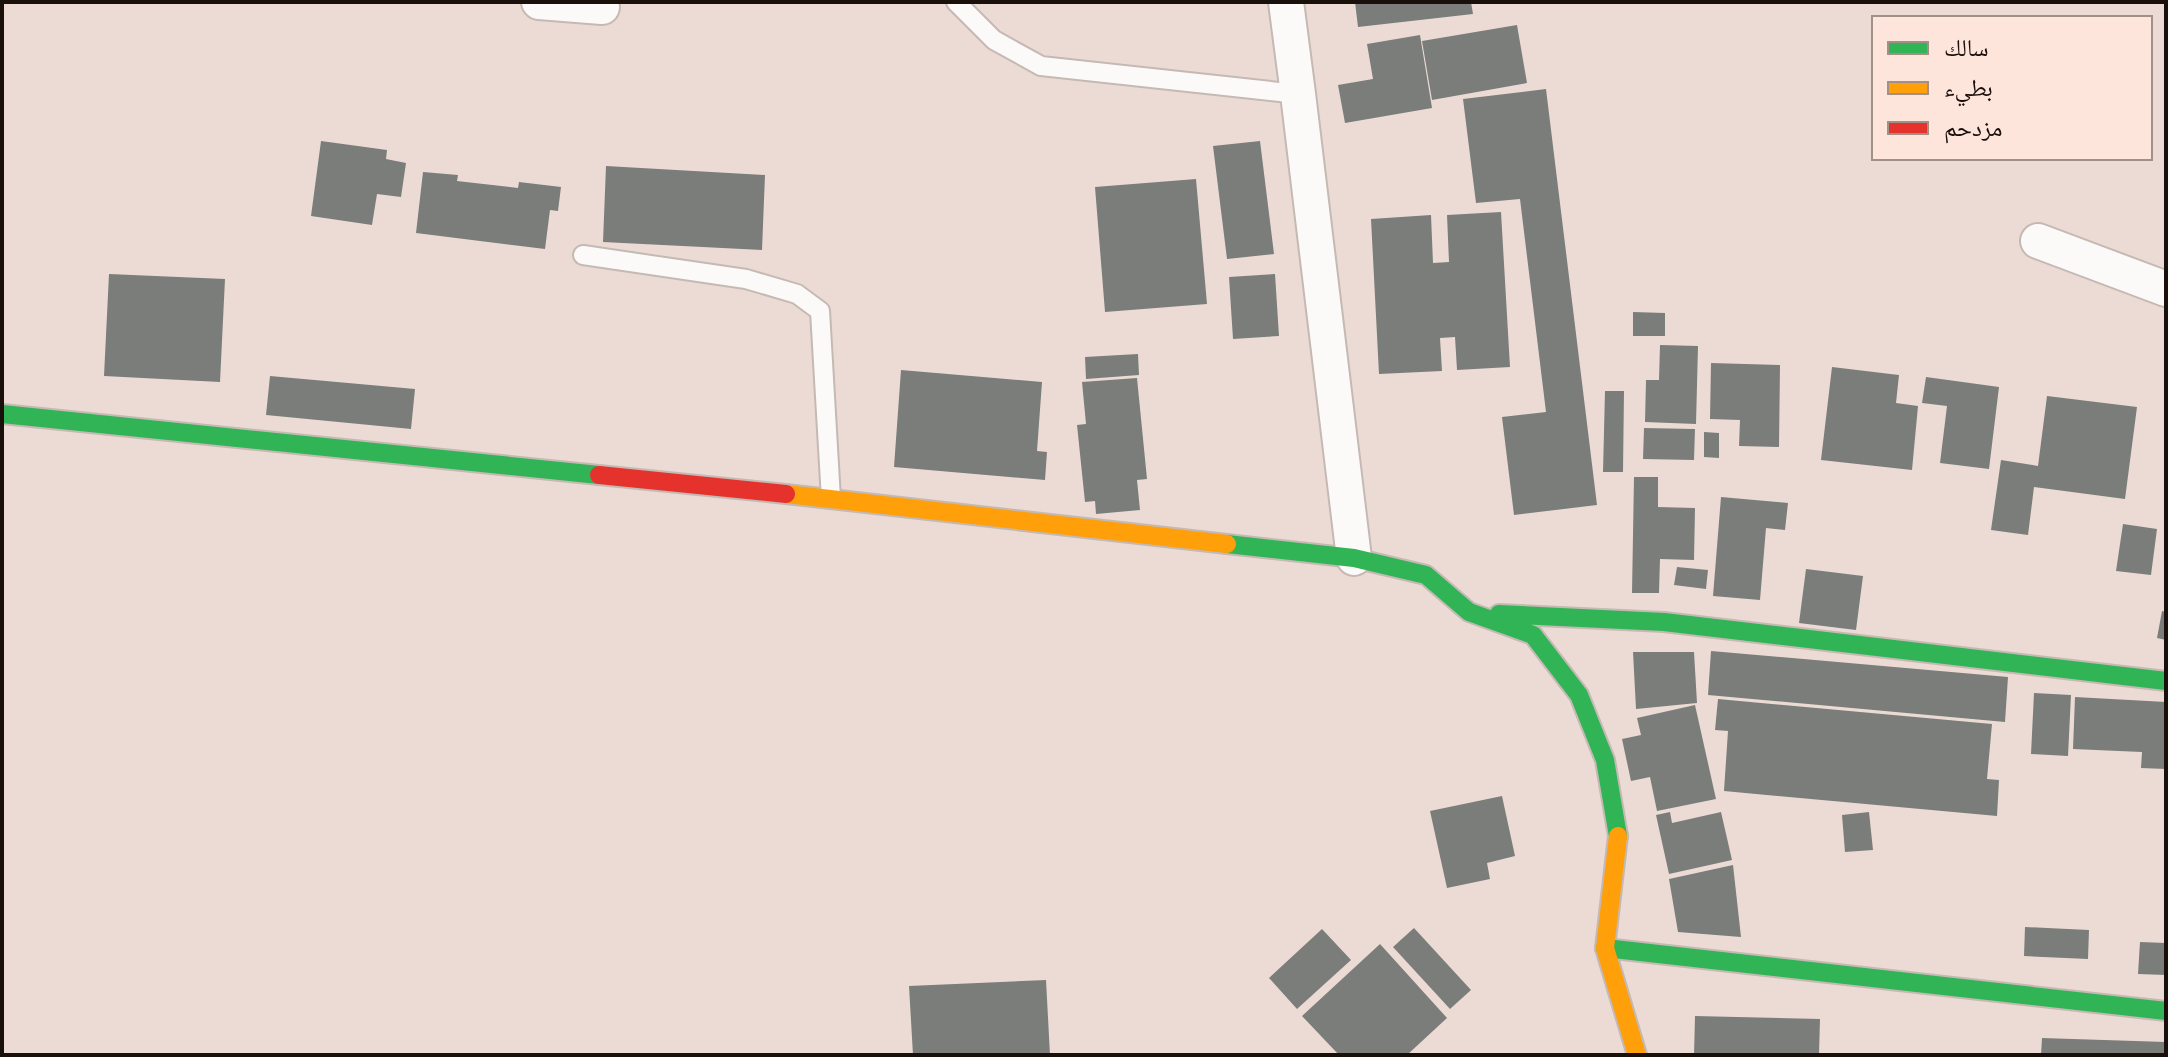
<svg xmlns="http://www.w3.org/2000/svg" width="2168" height="1057" font-family="Arial,'Noto Naskh Arabic',sans-serif">
	<style>
		.building { fill: #7b7d7a }
		.lines { fill: none; stroke-linecap: round; stroke-linejoin: round }
		.lane-casing { stroke: #c5b9b4; stroke-width: 22 }
		.street-casing { stroke: #c5b9b4; stroke-width: 38 }
		.fast-casing { stroke: #c5b9b4; stroke-width: 22 }
		.slow-casing { stroke: #c5b9b4; stroke-width: 22 }
		.jam-casing { stroke: #c5b9b4; stroke-width: 22 }
		.lane { stroke: #fcfaf9; stroke-width: 18 }
		.street { stroke: #fcfaf9; stroke-width: 34 }
		.fast { stroke: #30b455; stroke-width: 18 }
		.slow { stroke: #ff9f0a; stroke-width: 18 }
		.jam { stroke: #e5322d; stroke-width: 18 }
	</style>
	<rect width="100%" height="100%" fill="#ecdbd5"/>
	<path class="building" d="M 1355,2 L 1471,2 L 1473,14 L 1358,27 Z
		M 1517,25 L 1527,83 L 1432,100 L 1422,41 Z
		M 1420,35 L 1432,108 L 1345,123 L 1338,85 L 1373,79 L 1367,44 Z
		M 1546,89 L 1597,505 L 1514,515 L 1502,417 L 1546,412 L 1520,199 L 1476,203 L 1463,99 Z
		M 321,141 L 387,150 L 386,159 L 406,163 L 401,197 L 377,194 L 372,225 L 311,216 Z
		M 1260,141 L 1274,254 L 1227,259 L 1213,146 Z
		M 606,166 L 765,175 L 762,250 L 603,242 Z
		M 423,172 L 458,175 L 457,181 L 518,188 L 519,182 L 561,187 L 558,211 L 550,210 L 545,249 L 416,233 Z
		M 1196,179 L 1207,304 L 1105,312 L 1095,187 Z
		M 1501,212 L 1510,367 L 1457,370 L 1455,337 L 1440,338 L 1442,371 L 1379,374 L 1371,219 L 1431,215 L 1433,263 L 1449,262 L 1447,215 Z
		M 109,274 L 225,279 L 220,382 L 104,376 Z
		M 1275,274 L 1279,336 L 1233,339 L 1229,277 Z
		M 1633,312 L 1665,313 L 1665,336 L 1633,336 Z
		M 1660,345 L 1698,346 L 1696,424 L 1645,422 L 1646,380 L 1659,380 Z
		M 1138,354 L 1139,375 L 1086,379 L 1085,357 Z
		M 1711,363 L 1780,365 L 1779,447 L 1739,446 L 1740,420 L 1710,419 Z
		M 1832,367 L 1899,375 L 1896,403 L 1918,406 L 1912,470 L 1821,460 Z
		M 901,370 L 1042,382 L 1037,451 L 1047,452 L 1045,480 L 894,467 Z
		M 270,376 L 415,389 L 411,429 L 266,415 Z
		M 1926,377 L 1999,387 L 1989,469 L 1940,463 L 1947,406 L 1922,403 Z
		M 1137,378 L 1147,479 L 1137,480 L 1140,510 L 1096,514 L 1095,501 L 1085,502 L 1077,425 L 1086,424 L 1082,382 Z
		M 1605,391 L 1624,391 L 1623,472 L 1603,472 Z
		M 2047,396 L 2137,407 L 2125,499 L 2034,487 L 2028,535 L 1991,530 L 2001,460 L 2038,466 Z
		M 1644,428 L 1695,429 L 1694,460 L 1643,459 Z
		M 1704,432 L 1719,433 L 1719,458 L 1704,457 Z
		M 1634,477 L 1658,477 L 1658,507 L 1695,508 L 1694,560 L 1660,559 L 1659,593 L 1632,593 Z
		M 1721,497 L 1788,503 L 1785,530 L 1766,528 L 1760,600 L 1713,596 Z
		M 2123,524 L 2157,529 L 2151,575 L 2116,571 Z
		M 1677,567 L 1708,570 L 1706,589 L 1674,585 Z
		M 1806,569 L 1863,576 L 1856,630 L 1799,623 Z
		M 2162,611 L 2166,612 L 2166,640 L 2157,638 Z
		M 1711,651 L 2008,677 L 2005,722 L 1708,695 Z
		M 1633,652 L 1694,652 L 1697,703 L 1636,709 Z
		M 2034,693 L 2071,695 L 2068,756 L 2031,754 Z
		M 2075,697 L 2166,702 L 2166,769 L 2141,768 L 2142,752 L 2073,749 Z
		M 1718,699 L 1992,724 L 1987,779 L 1999,780 L 1997,816 L 1724,791 L 1728,731 L 1715,730 Z
		M 1695,705 L 1716,799 L 1657,811 L 1650,777 L 1631,781 L 1622,739 L 1641,735 L 1637,718 Z
		M 1502,796 L 1515,856 L 1487,863 L 1490,879 L 1447,888 L 1430,811 Z
		M 1670,812 L 1672,823 L 1721,812 L 1732,860 L 1669,874 L 1656,815 Z
		M 1869,812 L 1873,850 L 1845,852 L 1842,815 Z
		M 1733,865 L 1741,937 L 1678,932 L 1669,879 Z
		M 2025,927 L 2089,930 L 2088,959 L 2024,956 Z
		M 1414,928 L 1471,990 L 1450,1009 L 1393,947 Z
		M 1322,929 L 1351,960 L 1297,1009 L 1269,978 Z
		M 2140,942 L 2166,943 L 2166,975 L 2138,974 Z
		M 1380,944 L 1447,1018 L 1407,1055 L 1339,1055 L 1302,1016 Z
		M 1046,980 L 1050,1055 L 913,1055 L 909,986 Z
		M 1695,1016 L 1820,1019 L 1819,1055 L 1694,1055 Z
		M 2042,1038 L 2166,1042 L 2166,1055 L 2041,1055 Z"/>
	<g class="lines">
		<defs>
			<path id="lane" d="M 956,2 L 994,40 L 1041,66 L 1298,94
				M 583,255 L 746,279 L 797,294 L 820,311 L 831,499"/>
			<path id="street" d="M 539,2 L 602,7
				M 1286,2 L 1298,94 L 1354,558
				M 2038,241 L 2166,289"/>
			<path id="fast" d="M 2,414 L 599,475
				M 1227,544 L 1354,558 L 1426,575 L 1469,612 L 1533,635 L 1579,695 L 1605,760 L 1618,836
				M 1499,614 L 1664,622 L 2166,681
				M 1605,948 L 2166,1011"/>
			<path id="slow" d="M 786,494 L 1227,544
				M 1618,836 L 1605,948 L 1637,1055"/>
			<path id="jam" d="M 599,475 L 786,494"/>
		</defs>
		<use href="#lane" class="lane-casing"/>
		<use href="#street" class="street-casing"/>
		<use href="#fast" class="fast-casing"/>
		<use href="#slow" class="slow-casing"/>
		<use href="#jam" class="jam-casing"/>
		<use href="#lane" class="lane"/>
		<use href="#street" class="street"/>
		<use href="#fast" class="fast"/>
		<use href="#slow" class="slow"/>
		<use href="#jam" class="jam"/>
	</g>
	<rect width="2168" height="1057" fill="none" stroke="#190f0b" stroke-width="8"/>
	<rect x="1872" y="16" width="280" height="144" fill="#fee5dc" stroke="#a28f88" stroke-width="2"/>
	<rect x="1888" y="42" width="40" height="12" fill="#30b455" stroke="#a28f88" stroke-width="2"/>
	<text x="1944" y="56" font-size="24" fill="#190f0b">سالك</text>
	<rect x="1888" y="82" width="40" height="12" fill="#ff9f0a" stroke="#a28f88" stroke-width="2"/>
	<text x="1944" y="96" font-size="24" fill="#190f0b">بطيء</text>
	<rect x="1888" y="122" width="40" height="12" fill="#e5322d" stroke="#a28f88" stroke-width="2"/>
	<text x="1944" y="136" font-size="24" fill="#190f0b">مزدحم</text>
</svg>
